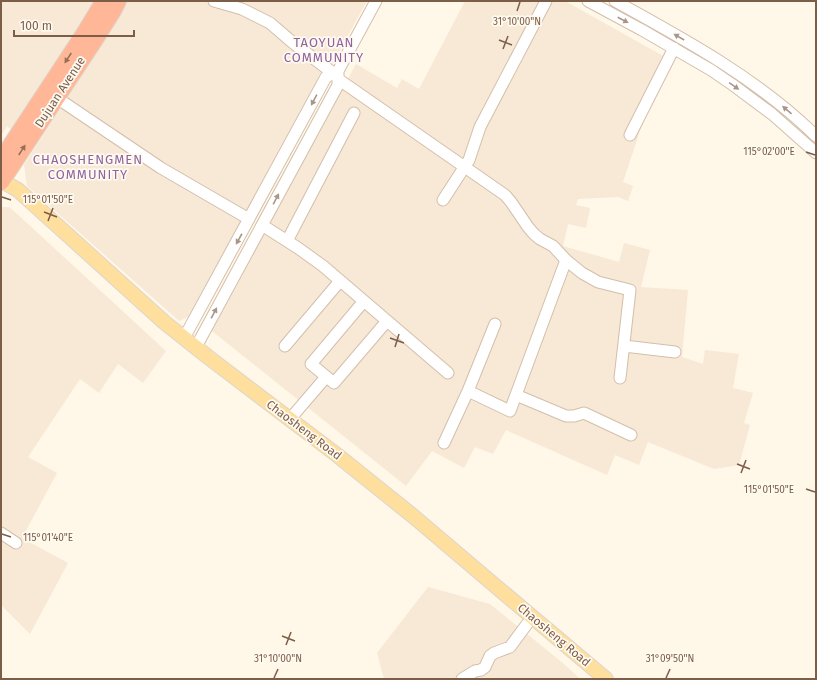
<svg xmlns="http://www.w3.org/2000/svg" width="817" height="680" font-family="'Fira Sans',sans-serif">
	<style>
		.residential { fill: #f7e9d5 }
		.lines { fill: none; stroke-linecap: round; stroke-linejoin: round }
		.minor-casing { stroke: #d3bfab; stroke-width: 13 }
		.major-casing { stroke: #ddd5cf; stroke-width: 16 }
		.highway-casing { stroke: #ddd5cf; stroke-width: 18 }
		.minor { stroke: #fff; stroke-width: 11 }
		.major { stroke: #ffdf9e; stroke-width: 14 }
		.highway { stroke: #ffb798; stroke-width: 16 }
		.oneway { fill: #aa9688 }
		.oneway2 { fill: #966f58 }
		.ticks { fill: none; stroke: #7c5d48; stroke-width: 1.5 }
		.labels { text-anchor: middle; stroke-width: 3.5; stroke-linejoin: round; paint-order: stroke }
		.street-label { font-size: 12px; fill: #7c5d48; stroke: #fffaf0 }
		.neighbourhood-label { font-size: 13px; letter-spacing: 1px; fill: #8e63a0; stroke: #fffaf0 }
		.ticks-label { font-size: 10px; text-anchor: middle; fill: #7c5d48; stroke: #fffaf0; stroke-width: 3.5; stroke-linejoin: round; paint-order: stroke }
	</style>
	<rect width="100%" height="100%" fill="#fff7e8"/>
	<path class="residential" d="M 1,1 L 97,1 L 12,130 L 7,126 L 1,136 Z
		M 125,1 L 367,1 L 194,314 L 179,321 L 27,186 L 24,165 L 116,22 Z
		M 465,1 L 565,1 L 674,62 L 644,119 L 623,182 L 633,186 L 628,201 L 618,197 L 578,199 L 576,205 L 590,208 L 586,228 L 568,224 L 563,246 L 619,262 L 624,243 L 650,250 L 641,287 L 688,290 L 682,357 L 703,364 L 705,350 L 739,354 L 733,388 L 753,393 L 744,423 L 750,425 L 739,465 L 714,469 L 648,442 L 639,465 L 615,455 L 607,475 L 506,430 L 493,454 L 475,447 L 464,468 L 432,451 L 406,486 L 212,331 L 356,64 L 397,88 L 402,79 L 419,89 Z
		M 1,207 L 9,207 L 15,212 L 166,351 L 143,383 L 118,364 L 99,393 L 80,379 L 28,457 L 57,473 L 22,538 L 68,563 L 30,634 L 1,605 Z
		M 428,587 L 490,604 L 564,664 L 580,679 L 384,679 L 377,653 Z"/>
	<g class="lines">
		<defs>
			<path id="minor" d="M 214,1 L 242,9 L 270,23 L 292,42 L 333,73
				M 588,1 L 642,30 L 711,70 L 733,85 L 772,114 L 816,153
				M 615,1 C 686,40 758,79 816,136
				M 338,79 L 505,195 L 511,202 L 528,227 L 534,234 L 540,239 L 553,246 L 566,260 L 582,273 L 598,282 L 630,290 L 620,378
				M 57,98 L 161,168 L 249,219
				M 630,135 L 674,48
				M 443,200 L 469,160 L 480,127 L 546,1
				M 262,225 L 298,248 L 323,266 L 448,373
				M 287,241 L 354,113
				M 364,301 L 311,364 L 334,383 L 387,321
				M 184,338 L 326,77 L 338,71
				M 285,346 L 340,281
				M 624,346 L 675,352
				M 196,347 L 338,85 L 338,71 L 376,1
				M 468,391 L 510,411 L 566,260
				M 516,395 L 566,416 L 574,416 L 584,413 L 631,435
				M 290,419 L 326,377
				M 444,443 L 468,391 L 495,324
				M 1,533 L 16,543
				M 462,679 L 475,671 L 481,670 L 485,667 L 490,656 L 494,653 L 510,647 L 527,624"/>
			<path id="major" d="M 2,181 L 18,190 L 164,322 L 208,357 L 337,455 L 413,516 L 499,589 L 606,679"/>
			<path id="highway" d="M 1,160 L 84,34 L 104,1
				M 1,182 L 94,41 L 113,11 L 118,1"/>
		</defs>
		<use href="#minor" class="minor-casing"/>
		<use href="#major" class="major-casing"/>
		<use href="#highway" class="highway-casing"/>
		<use href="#minor" class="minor"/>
		<use href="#major" class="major"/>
		<use href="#highway" class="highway"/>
	</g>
	<defs><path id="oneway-solid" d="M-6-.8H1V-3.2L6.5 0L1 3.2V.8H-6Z"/></defs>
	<g class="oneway">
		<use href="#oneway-solid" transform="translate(623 20) rotate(28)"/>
		<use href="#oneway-solid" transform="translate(679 37) rotate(-150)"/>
		<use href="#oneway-solid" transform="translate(734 86) rotate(35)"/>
		<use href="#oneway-solid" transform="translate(314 100) rotate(118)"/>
		<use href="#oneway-solid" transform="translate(787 110) rotate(-140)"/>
		<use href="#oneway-solid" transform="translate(276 199) rotate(-62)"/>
		<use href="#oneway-solid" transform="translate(239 239) rotate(119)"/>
		<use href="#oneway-solid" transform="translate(214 313) rotate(-62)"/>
	</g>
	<g class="oneway2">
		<use href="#oneway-solid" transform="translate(68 58) rotate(123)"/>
		<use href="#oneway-solid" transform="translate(22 150) rotate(-57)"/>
	</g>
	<path class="ticks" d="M 517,11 L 520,2M 499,40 L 512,45M 503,49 L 508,36M 806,152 L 815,155M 2,197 L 11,200M 44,212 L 57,217M 48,221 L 53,208M 390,338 L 404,343M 395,347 L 399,334M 737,464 L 750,469M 741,473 L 746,460M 806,489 L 815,492M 2,534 L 11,537M 282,636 L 295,641M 286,645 L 291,632M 274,678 L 278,669M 666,678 L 670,669"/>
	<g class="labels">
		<g class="street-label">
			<text transform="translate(60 92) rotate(-57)" y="4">Dujuan Avenue</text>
			<text transform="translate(304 430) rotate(37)" y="4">Chaosheng Road</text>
			<text transform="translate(554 635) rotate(40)" y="4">Chaosheng Road</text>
		</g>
		<g class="neighbourhood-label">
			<text x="324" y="47">TAOYUAN<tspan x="324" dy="15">COMMUNITY</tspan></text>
			<text x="88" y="164">CHAOSHENGMEN<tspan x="88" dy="15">COMMUNITY</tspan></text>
		</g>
	</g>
	<g class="ticks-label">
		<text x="517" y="25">31°10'00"N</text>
		<text x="769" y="155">115°02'00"E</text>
		<text x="48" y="203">115°01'50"E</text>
		<text x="769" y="493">115°01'50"E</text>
		<text x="48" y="541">115°01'40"E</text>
		<text x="278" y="662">31°10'00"N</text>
		<text x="670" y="662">31°09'50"N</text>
	</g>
	<rect width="817" height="680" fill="none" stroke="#7c5d48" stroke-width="4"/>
	<path d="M14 30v6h120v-6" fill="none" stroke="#7c5d48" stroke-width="2"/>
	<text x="20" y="30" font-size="12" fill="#7c5d48" stroke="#fffaf0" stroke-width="3" paint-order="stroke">100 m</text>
</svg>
